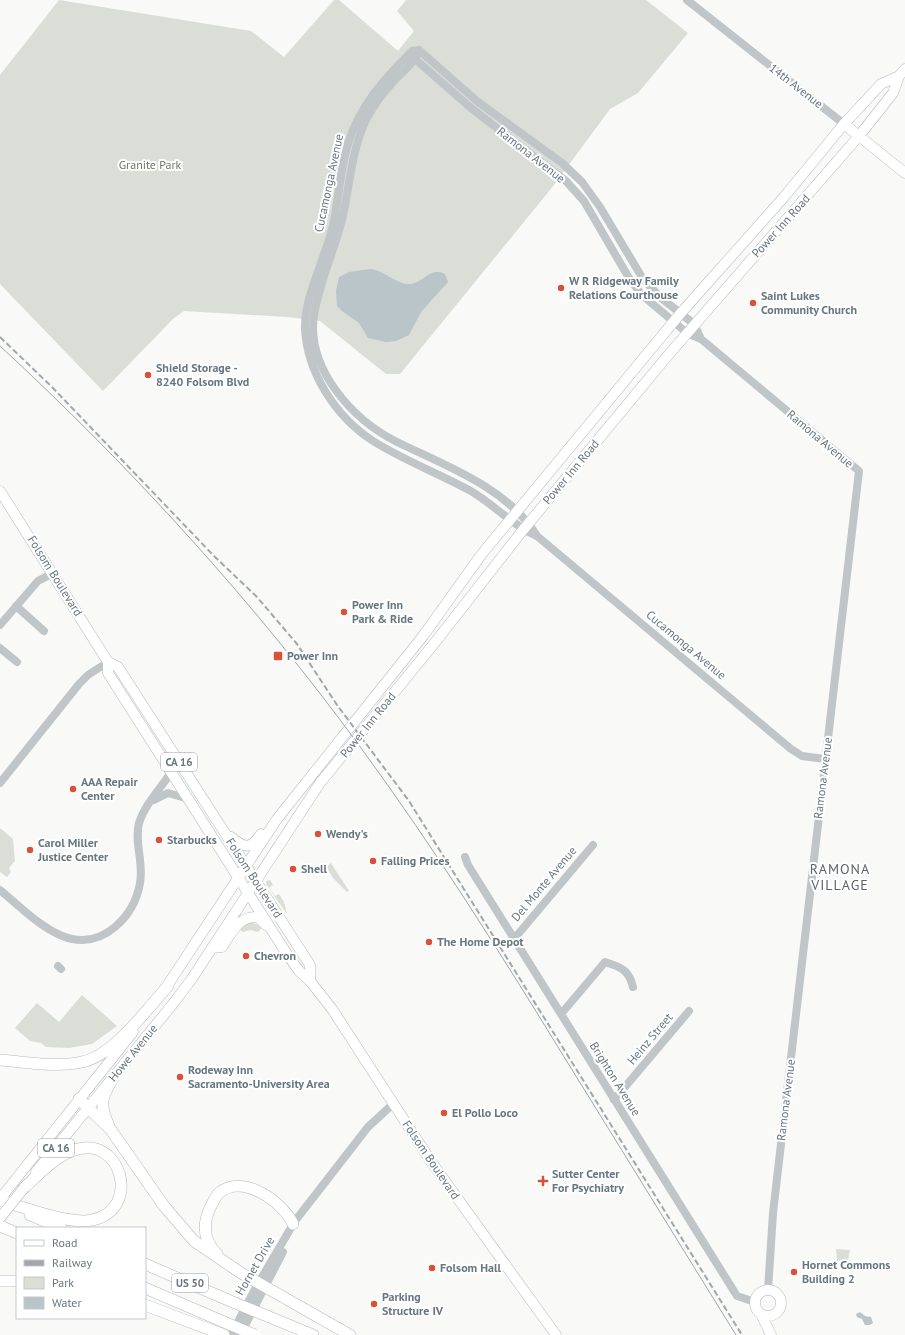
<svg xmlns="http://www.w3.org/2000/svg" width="905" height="1335" font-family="'PT Sans',sans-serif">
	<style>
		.green { fill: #daded7 }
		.water { fill: #bac5c9 }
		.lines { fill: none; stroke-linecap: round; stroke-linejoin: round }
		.major-casing { stroke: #b2b8bb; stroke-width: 11 }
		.highway-casing { stroke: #b4b9bb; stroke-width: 12 }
		.minor { stroke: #c0c5c8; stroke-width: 8 }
		.major { stroke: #fff; stroke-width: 10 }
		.highway { stroke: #fff; stroke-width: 11 }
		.tram { stroke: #a0a8ad; stroke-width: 1 }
		.rail { stroke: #a0a8ad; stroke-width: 2; stroke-dasharray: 6 3; stroke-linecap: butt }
		.major-bridge-casing { stroke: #b2b8bb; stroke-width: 11; stroke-linecap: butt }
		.highway-bridge-casing { stroke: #b4b9bb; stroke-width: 12; stroke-linecap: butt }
		.major-bridge { stroke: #fff; stroke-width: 10 }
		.highway-bridge { stroke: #fff; stroke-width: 11 }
		.poi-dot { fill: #d85239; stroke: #fff; stroke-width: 1.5 }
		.labels { text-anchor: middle; stroke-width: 4; stroke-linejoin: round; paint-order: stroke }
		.shield { fill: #fff; stroke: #94a0a6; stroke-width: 1 }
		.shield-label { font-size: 11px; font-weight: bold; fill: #667780 }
		.street-label { font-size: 12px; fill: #667780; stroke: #fff }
		.park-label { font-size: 12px; fill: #697865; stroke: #fff }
		.poi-label { font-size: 12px; font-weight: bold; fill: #667780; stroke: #fff; text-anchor: start }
		.quarter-label { font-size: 14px; letter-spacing: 1px; fill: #58646c; stroke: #fff }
	</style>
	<rect width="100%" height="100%" fill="#f9f9f7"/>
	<path class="green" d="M 59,0 L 251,31 L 284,57 L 334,0 L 339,0 L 398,51 L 414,31 L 397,11 L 406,0 L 646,0 L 688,33 L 638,93 L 610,109 L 554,185 L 400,374 L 386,374 L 320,321 L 287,317 L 184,311 L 174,318 L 103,391 L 0,284 L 0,75 Z
		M 0,828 L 13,839 L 15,861 L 9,868 L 11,872 L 7,877 L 0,872 Z
		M 331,863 L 349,891 L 347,892 L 333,878 L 326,867 Z
		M 270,880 L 273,885 L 269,888 L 275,896 L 279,894 L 284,902 L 287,914 L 266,884 L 266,881 Z
		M 252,922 L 262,928 L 258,932 L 250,930 L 243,932 L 239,929 L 241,927 Z
		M 82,995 L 117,1026 L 92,1044 L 69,1048 L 46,1047 L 41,1043 L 30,1041 L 15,1028 L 37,1003 L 59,1022 Z
		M 836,1249 L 850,1250 L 848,1260 L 837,1261 Z"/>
	<path class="water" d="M 370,269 C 385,270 396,285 411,284 C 424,282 431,266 445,274 L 448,282 L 421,312 L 409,335 L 396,341 L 386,342 L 368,338 L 359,323 L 342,311 L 337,306 L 336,291 L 339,277 L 349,272 Z
		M 860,1312 L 865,1316 L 871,1317 L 873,1323 L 870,1325 L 865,1325 L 862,1319 L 857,1317 L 856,1314 Z"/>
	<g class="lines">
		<defs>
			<path id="major" d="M 844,124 L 905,173
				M 0,491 L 108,662 L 108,673 L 285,951 L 299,971 L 310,981 L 332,1009 L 432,1163 L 556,1335
				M 108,662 L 118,667 L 310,965 L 310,981
				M 231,837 C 244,848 250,850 261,834
				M 212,948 L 222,947 C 232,933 238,916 257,917 L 266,925
				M 163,992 L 277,819 L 423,636 L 481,555 L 680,314 L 784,197 L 844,124 L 881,84 L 899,76
				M 36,1172 L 172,1005 L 191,980 L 320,783 L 433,645 L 523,530 L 670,353 L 859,136 L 893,93 L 899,76 L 905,69
				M 0,1199 L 133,1032
				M755 1303a13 13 0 1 1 26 0a13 13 0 1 1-26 0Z
				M 761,1314 L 771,1335"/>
			<path id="highway" d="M 0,1060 C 27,1062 56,1068 82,1062 C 113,1056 147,1009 168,986
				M 79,1099 L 111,1130 L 164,1206 L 194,1241 L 241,1273
				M 109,1126 C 99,1103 101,1099 113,1078
				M 0,1200 C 22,1207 70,1225 92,1220 C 143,1210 121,1131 72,1151 C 54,1158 38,1175 24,1188
				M 30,1215 L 61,1228
				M 0,1226 L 17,1233
				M 217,1254 C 203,1240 202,1224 211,1206 C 213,1202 216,1196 219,1193 C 243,1173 283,1202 293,1224
				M 145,1264 L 235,1303
				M 0,1281 L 17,1281
				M 145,1288 L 224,1322
				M 283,1297 L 350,1335
				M 145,1305 L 224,1335
				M 267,1316 L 313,1335"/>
		</defs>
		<use href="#major" class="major-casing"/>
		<use href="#highway" class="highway-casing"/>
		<path class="minor" d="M 687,0 L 844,124
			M 419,50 L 412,51 C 385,78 359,106 348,144 C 340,170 339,198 333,225 C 326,257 304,297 305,328 C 307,373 336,417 373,441 C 403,460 438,473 469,490 C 493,503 511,525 537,536 L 791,749 L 802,756 L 825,759
			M 419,50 L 478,102 L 562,163 L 582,182 L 600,207 L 643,279 L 660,297 L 694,324 L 701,339
			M 412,51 L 415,59 L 471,108 L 566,181 L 584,201 L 629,278 L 642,295 L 687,333 L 701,339 L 859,471 L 773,1213 L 768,1290
			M 417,55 C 411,66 400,74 392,83 C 382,94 374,105 367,118 C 351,150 350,186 342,220 C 334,251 319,284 314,315 C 306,369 353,420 397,442 C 446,466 508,488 537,536
			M 16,606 L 44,631
			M 0,625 L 38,581 L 53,573
			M 0,648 L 17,662
			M 0,783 L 79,684 L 88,675 L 108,662
			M 154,800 L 168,793 L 189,799
			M 465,857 L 468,865 L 737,1296 L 755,1302
			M 0,890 C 32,916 72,963 115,927 C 128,916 137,901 140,883 C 144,863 134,843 139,823 C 145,804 161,788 172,771
			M 514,939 L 593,845
			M 58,966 L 61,969
			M 561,1014 L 605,962 C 621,967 629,970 633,987
			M 614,1100 L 689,1011
			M 231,1335 L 255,1289 L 295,1221 L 368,1127 L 393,1104
			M 240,1335 L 283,1252"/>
		<use href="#major" class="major"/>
		<use href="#highway" class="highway"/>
		<path class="tram" d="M 0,346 C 132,468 255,603 361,748 C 435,849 501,954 566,1060 C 623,1152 679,1243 736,1335"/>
		<path class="rail" d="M 0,337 L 53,388 L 214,556 L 257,597 L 297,644 L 337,705 L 409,801 L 742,1335"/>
		<defs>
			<path id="major-bridge" d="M 0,1218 L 24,1188"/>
			<path id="highway-bridge" d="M 241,1273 L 283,1297
				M 235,1303 L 267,1316
				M 224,1322 L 255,1335"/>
		</defs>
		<use href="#major-bridge" class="major-bridge-casing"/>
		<use href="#highway-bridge" class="highway-bridge-casing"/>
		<use href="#major-bridge" class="major-bridge"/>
		<use href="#highway-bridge" class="highway-bridge"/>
	</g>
	<g class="poi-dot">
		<circle cx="561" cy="288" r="4"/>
		<circle cx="753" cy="303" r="4"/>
		<circle cx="148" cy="375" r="4"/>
		<circle cx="344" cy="612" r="4"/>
		<rect x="273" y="651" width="10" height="10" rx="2"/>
		<circle cx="73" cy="789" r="4"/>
		<circle cx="318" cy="834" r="4"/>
		<circle cx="159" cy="840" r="4"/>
		<circle cx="30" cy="850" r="4"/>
		<circle cx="373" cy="861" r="4"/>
		<circle cx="293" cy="869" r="4"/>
		<circle cx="429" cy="942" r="4"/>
		<circle cx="246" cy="956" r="4"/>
		<circle cx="180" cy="1077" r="4"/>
		<circle cx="444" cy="1113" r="4"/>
		<path d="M541 1175h4v4h4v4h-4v4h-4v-4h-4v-4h4z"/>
		<circle cx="432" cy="1268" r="4"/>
		<circle cx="794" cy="1272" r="4"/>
		<circle cx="374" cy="1304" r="4"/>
	</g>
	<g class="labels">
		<g class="shield">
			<rect x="161" y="753" width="36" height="18" rx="3"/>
			<rect x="38" y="1139" width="36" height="18" rx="3"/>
			<rect x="172" y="1274" width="36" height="18" rx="3"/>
		</g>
		<g class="shield-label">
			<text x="179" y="766">CA 16</text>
			<text x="56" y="1152">CA 16</text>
			<text x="190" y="1287">US 50</text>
		</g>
		<g class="street-label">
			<text transform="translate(796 86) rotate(38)" y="4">14th Avenue</text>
			<text transform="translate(531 155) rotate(38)" y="4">Ramona Avenue</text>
			<text transform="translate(329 183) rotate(-78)" y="4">Cucamonga Avenue</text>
			<text transform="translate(781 226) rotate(-48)" y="4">Power Inn Road</text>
			<text transform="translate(820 439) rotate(40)" y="4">Ramona Avenue</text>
			<text transform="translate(571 472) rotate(-50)" y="4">Power Inn Road</text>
			<text transform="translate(55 576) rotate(58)" y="4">Folsom Boulevard</text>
			<text transform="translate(686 645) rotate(40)" y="4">Cucamonga Avenue</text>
			<text transform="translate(368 725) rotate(-51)" y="4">Power Inn Road</text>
			<text transform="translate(823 778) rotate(-83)" y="4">Ramona Avenue</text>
			<text transform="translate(254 878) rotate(57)" y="4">Folsom Boulevard</text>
			<text transform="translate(544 884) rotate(-50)" y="4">Del Monte Avenue</text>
			<text transform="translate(650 1039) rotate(-50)" y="4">Heinz Street</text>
			<text transform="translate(133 1053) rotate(-51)" y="4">Howe Avenue</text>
			<text transform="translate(615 1079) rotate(58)" y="4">Brighton Avenue</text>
			<text transform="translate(786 1100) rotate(-83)" y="4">Ramona Avenue</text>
			<text transform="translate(431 1160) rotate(56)" y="4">Folsom Boulevard</text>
			<text transform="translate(255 1266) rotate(-60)" y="4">Hornet Drive</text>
		</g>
		<g class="park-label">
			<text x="150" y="169">Granite Park</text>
		</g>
		<g class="poi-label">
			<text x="569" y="285">W R Ridgeway Family<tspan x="569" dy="14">Relations Courthouse</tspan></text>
			<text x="761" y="300">Saint Lukes<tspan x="761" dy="14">Community Church</tspan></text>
			<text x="156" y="372">Shield Storage -<tspan x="156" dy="14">8240 Folsom Blvd</tspan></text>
			<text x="352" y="609">Power Inn<tspan x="352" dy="14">Park &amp; Ride</tspan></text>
			<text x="287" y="660">Power Inn</text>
			<text x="81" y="786">AAA Repair<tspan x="81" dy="14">Center</tspan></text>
			<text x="326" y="838">Wendy's</text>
			<text x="167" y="844">Starbucks</text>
			<text x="38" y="847">Carol Miller<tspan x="38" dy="14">Justice Center</tspan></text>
			<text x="381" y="865">Falling Prices</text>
			<text x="301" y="873">Shell</text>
			<text x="437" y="946">The Home Depot</text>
			<text x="254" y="960">Chevron</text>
			<text x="188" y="1074">Rodeway Inn<tspan x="188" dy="14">Sacramento-University Area</tspan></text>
			<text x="452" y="1117">El Pollo Loco</text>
			<text x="552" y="1178">Sutter Center<tspan x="552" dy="14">For Psychiatry</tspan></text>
			<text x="802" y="1269">Hornet Commons<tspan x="802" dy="14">Building 2</tspan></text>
			<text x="440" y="1272">Folsom Hall</text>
			<text x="382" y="1301">Parking<tspan x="382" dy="14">Structure IV</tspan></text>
		</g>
		<g class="quarter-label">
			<text x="840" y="874">RAMONA<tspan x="840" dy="16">VILLAGE</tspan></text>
		</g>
	</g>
	<rect x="16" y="1227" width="130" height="92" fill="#ffffff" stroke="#c2c9cc"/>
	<rect x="24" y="1240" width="20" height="6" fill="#ffffff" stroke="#c2c9cc"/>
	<text x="52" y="1247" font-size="12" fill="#667780">Road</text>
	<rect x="24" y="1260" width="20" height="6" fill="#a0a8ad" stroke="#c2c9cc"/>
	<text x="52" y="1267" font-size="12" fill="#667780">Railway</text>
	<rect x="24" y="1277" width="20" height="12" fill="#daded7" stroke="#c2c9cc"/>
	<text x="52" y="1287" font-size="12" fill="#667780">Park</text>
	<rect x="24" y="1297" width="20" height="12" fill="#bac5c9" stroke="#c2c9cc"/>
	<text x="52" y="1307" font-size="12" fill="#667780">Water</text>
</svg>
